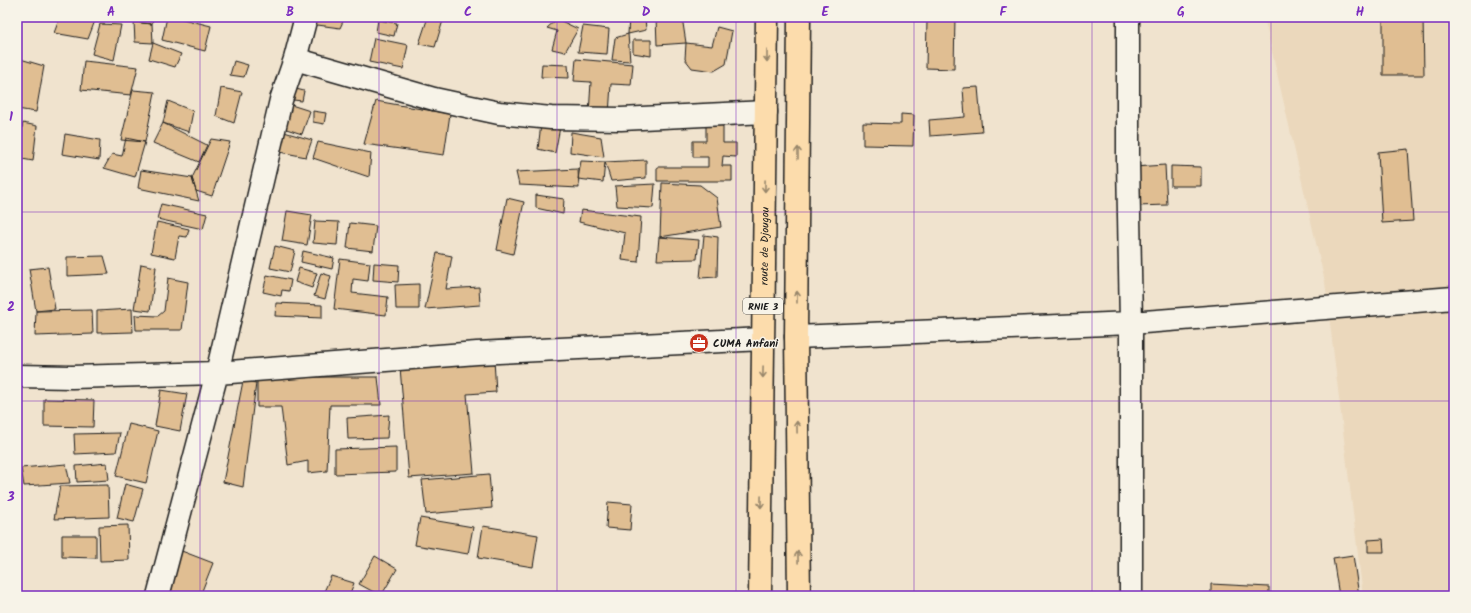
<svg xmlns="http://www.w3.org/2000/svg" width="1471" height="613" font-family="Kalam,sans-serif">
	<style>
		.built { fill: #ebd8bc }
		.building { fill: #e0be92; stroke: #1c1c1c }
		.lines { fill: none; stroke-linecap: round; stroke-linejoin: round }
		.minor-casing { stroke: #1c1c1c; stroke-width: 25 }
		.highway-casing { stroke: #1c1c1c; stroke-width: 25 }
		.minor { stroke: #f7f3e8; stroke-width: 22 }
		.highway { stroke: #fcdcac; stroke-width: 22 }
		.oneway { stroke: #97866b }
		.grid { fill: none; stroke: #7b2cbf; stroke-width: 1; stroke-opacity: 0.55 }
		.labels { text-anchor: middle; stroke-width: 3; stroke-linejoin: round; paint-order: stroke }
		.shield { fill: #f7f3e8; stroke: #5e5c59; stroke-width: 1 }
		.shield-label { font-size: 10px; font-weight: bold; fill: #1c1c1c }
		.street-label { font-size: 11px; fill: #1c1c1c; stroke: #f7f3e8 }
		.poi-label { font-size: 11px; font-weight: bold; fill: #1c1c1c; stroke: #f7f3e8; text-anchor: start }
		.neatline { fill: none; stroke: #7b2cbf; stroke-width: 1.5 }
		.grid-label { font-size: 13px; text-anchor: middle; font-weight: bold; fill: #7b2cbf }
	</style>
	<rect width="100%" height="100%" fill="#f0e3ce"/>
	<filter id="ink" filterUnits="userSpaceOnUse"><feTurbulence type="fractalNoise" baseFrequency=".025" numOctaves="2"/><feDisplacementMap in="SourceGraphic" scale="8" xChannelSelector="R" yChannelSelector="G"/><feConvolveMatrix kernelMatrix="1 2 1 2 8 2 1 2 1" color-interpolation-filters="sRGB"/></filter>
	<g filter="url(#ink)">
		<path class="built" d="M 1264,17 L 1454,17 L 1454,596 L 1363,596 L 1325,282 Z"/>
		<path class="building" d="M 60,17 L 91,17 L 96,18 L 88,39 L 54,33 Z
			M 135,17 L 153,17 L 152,24 L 134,22 Z
			M 167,17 L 175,17 L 211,26 L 205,51 L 162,40 Z
			M 312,17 L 345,17 L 340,28 L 310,24 Z
			M 428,17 L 444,17 L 435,47 L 419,44 Z
			M 629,17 L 645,17 L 646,30 L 628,34 Z
			M 656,17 L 682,17 L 686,43 L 657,45 Z
			M 881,17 L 955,17 L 954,69 L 926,68 L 927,20 L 881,18 Z
			M 1383,17 L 1423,17 L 1424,75 L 1383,75 Z
			M 557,19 L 578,29 L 565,52 L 552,49 L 557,31 L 547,28 Z
			M 378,20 L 397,23 L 394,36 L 376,32 Z
			M 134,22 L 152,24 L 153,43 L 135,42 Z
			M 100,24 L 121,25 L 114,60 L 92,54 Z
			M 583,26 L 609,29 L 607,54 L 578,52 Z
			M 717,27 L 732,31 L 726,64 L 714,71 L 692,68 L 685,59 L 686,43 L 712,46 Z
			M 628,34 L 630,61 L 612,60 L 615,38 Z
			M 374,38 L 408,45 L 403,69 L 369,62 Z
			M 633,40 L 651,40 L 651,56 L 633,53 Z
			M 153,43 L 181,54 L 175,67 L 149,59 Z
			M 17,58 L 44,66 L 36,112 L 17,109 Z
			M 576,59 L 633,64 L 631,85 L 611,84 L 609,115 L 589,114 L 591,82 L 574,81 Z
			M 84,61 L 138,67 L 131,95 L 81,90 Z
			M 234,61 L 248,65 L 244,77 L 230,75 Z
			M 542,64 L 568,65 L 569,78 L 541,77 Z
			M 288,87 L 304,91 L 302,101 L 285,99 Z
			M 978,87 L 982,132 L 930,136 L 929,120 L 965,117 L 963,88 Z
			M 221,88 L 242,92 L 234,123 L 216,116 Z
			M 133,90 L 155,92 L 145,142 L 121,140 Z
			M 168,101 L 193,111 L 189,132 L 163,123 Z
			M 376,101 L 450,114 L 444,155 L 364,144 Z
			M 285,103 L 310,111 L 302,134 L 277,126 Z
			M 313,111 L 326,113 L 324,124 L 313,122 Z
			M 901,114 L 914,115 L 913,146 L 863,145 L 863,123 L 901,124 Z
			M 706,118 L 723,118 L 723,143 L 736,143 L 736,157 L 723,156 L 722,166 L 732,166 L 732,181 L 657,181 L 657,167 L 708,167 L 708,157 L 693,157 L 693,141 L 706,141 Z
			M 23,123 L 37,126 L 33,161 L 17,158 L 17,148 Z
			M 163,123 L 207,145 L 199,162 L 153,143 Z
			M 541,124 L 560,127 L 555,153 L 538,149 Z
			M 284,132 L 312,140 L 306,157 L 280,152 Z
			M 571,132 L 601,137 L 604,157 L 570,152 Z
			M 65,134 L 100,140 L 99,160 L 62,154 Z
			M 126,138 L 145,142 L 135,177 L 104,168 L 112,154 L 122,156 Z
			M 211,139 L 230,142 L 212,196 L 196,191 L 192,178 Z
			M 318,142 L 371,153 L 369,177 L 313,158 Z
			M 1408,149 L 1413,221 L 1382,223 L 1378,152 Z
			M 646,160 L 646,178 L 611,181 L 605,162 Z
			M 581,161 L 605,162 L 603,182 L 578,179 Z
			M 1165,165 L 1167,205 L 1137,206 L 1134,167 Z
			M 1171,166 L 1201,167 L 1201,186 L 1171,186 Z
			M 578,169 L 579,188 L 519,185 L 516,172 Z
			M 141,170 L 192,178 L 199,201 L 138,188 Z
			M 662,183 L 700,185 L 717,198 L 721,227 L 660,237 Z
			M 655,184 L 653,208 L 617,206 L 615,186 Z
			M 536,195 L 564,199 L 563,214 L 536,208 Z
			M 507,198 L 524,202 L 513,254 L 497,250 Z
			M 161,204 L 207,214 L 203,229 L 157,219 Z
			M 581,210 L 641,217 L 638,262 L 622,260 L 625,233 L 579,222 Z
			M 287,211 L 312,215 L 307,245 L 282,241 Z
			M 315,221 L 339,222 L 337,245 L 313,243 Z
			M 157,222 L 189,229 L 187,237 L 179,236 L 175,258 L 151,253 Z
			M 350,223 L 376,226 L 373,251 L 347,248 Z
			M 704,235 L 718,237 L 717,277 L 700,278 Z
			M 659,237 L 699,240 L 697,259 L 657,260 Z
			M 275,246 L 295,251 L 290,272 L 270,268 Z
			M 303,251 L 334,258 L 332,269 L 301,262 Z
			M 437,253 L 452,256 L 446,289 L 479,287 L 480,305 L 425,309 Z
			M 104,256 L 109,274 L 67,276 L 67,257 Z
			M 340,259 L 370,263 L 368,281 L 353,279 L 352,293 L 388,297 L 386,315 L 334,309 Z
			M 374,263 L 399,265 L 398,282 L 373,280 Z
			M 141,264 L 156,267 L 150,311 L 134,309 Z
			M 48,267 L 55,309 L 36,311 L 29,269 Z
			M 299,268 L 317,273 L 312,288 L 295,282 Z
			M 321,273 L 331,276 L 325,299 L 314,296 Z
			M 267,275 L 291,280 L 289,291 L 282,290 L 281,296 L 263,292 Z
			M 168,278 L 188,282 L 182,330 L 136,330 L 135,315 L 158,316 L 164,311 Z
			M 419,284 L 419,309 L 396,309 L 395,285 Z
			M 276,303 L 322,305 L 322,318 L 275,316 Z
			M 132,309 L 133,332 L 97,333 L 97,311 Z
			M 92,310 L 93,334 L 35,336 L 36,311 Z
			M 494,360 L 496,392 L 467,394 L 474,473 L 409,478 L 400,367 Z
			M 257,377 L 378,377 L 381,405 L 330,405 L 327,471 L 308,473 L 308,461 L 288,465 L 281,407 L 257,407 Z
			M 243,381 L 256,383 L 243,487 L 223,482 Z
			M 161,390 L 187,394 L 180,431 L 155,426 Z
			M 44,399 L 94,400 L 93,427 L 44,426 Z
			M 389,415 L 387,438 L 348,439 L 347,418 Z
			M 129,424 L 158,431 L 146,483 L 116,476 Z
			M 120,433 L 116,452 L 75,454 L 74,434 Z
			M 396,447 L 396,472 L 335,474 L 335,449 Z
			M 107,463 L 109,480 L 77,482 L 76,466 Z
			M 66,464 L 70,483 L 24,486 L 21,468 Z
			M 489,474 L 492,508 L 426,514 L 422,480 Z
			M 125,484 L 143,489 L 134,522 L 117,518 Z
			M 108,485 L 109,517 L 54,519 L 60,486 Z
			M 608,502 L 632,504 L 630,530 L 606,528 Z
			M 420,518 L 473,527 L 468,554 L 415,545 Z
			M 128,525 L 129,560 L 100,561 L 99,526 Z
			M 483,526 L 538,535 L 533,567 L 478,558 Z
			M 62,535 L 96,535 L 96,558 L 62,557 Z
			M 1383,539 L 1384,552 L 1368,552 L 1368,540 Z
			M 179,550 L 213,563 L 200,596 L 178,596 L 163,590 Z
			M 1353,555 L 1359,596 L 1339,596 L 1333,558 Z
			M 375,556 L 397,569 L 381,596 L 359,584 Z
			M 331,576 L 354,583 L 349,596 L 322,596 Z
			M 1211,584 L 1269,587 L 1269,596 L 1211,596 Z"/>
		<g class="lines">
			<defs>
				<path id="minor" d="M 1128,17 L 1128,161 L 1131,323 L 1131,596
					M 295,59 L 434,99 L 499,113 L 551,118 L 621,119 L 766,112
					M 796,337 L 1131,323 L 1454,298
					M 17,376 L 72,377 L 217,373 L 477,353 L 763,339
					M 158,596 L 217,373 L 281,100 L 295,59 L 306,17"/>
				<g id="highway">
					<path id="s1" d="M 760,596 L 767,17"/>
					<path d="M 799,596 L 796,337 L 799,17"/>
				</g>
			</defs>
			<use href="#minor" class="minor-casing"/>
			<use href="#highway" class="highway-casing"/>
			<use href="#minor" class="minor"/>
			<use href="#highway" class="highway"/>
		</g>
		<defs><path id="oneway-shaft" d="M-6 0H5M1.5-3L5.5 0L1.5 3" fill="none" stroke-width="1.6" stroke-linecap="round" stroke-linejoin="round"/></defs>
		<g class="oneway">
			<use href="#oneway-shaft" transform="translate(767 56) rotate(90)"/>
			<use href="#oneway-shaft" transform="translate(798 153) rotate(-90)"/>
			<use href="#oneway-shaft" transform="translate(765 186) rotate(91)"/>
			<use href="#oneway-shaft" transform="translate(797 297) rotate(-90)"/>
			<use href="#oneway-shaft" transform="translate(763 372) rotate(91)"/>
			<use href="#oneway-shaft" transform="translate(797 427) rotate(-91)"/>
			<use href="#oneway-shaft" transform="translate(761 502) rotate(91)"/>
			<use href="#oneway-shaft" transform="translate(798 557) rotate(-91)"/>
		</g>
	</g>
	<path class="grid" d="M 200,17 L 200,596M 379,17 L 379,596M 557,17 L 557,596M 736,17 L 736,596M 914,17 L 914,596M 1092,17 L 1092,596M 1271,17 L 1271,596M 17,212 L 1454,212M 17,401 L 1454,401"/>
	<defs>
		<symbol id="office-disc" viewBox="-11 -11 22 22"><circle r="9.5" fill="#c8321e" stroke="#f7f3e8"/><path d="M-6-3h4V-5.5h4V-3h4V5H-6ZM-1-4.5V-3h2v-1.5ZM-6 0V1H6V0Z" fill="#fff"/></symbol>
	</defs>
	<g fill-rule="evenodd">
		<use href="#office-disc" x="688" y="332" width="22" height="22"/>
	</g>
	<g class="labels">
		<rect class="shield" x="743" y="298" width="40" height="16" rx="3"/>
		<g class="shield-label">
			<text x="763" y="310">RNIE 3</text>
		</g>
		<g class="street-label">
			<text dy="4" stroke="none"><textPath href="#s1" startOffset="350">route de Djougou</textPath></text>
		</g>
		<g class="poi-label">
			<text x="713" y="347">CUMA Anfani</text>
		</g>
	</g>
	<rect width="1471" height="613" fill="none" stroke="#f7f3e8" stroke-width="44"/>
	<rect x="22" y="22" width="1427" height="569" class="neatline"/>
	<g class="grid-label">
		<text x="111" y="16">A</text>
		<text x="290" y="16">B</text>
		<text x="468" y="16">C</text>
		<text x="646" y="16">D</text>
		<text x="825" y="16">E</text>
		<text x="1003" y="16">F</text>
		<text x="1181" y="16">G</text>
		<text x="1360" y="16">H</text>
		<text x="11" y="121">1</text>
		<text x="11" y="311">2</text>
		<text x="11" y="501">3</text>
	</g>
</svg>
